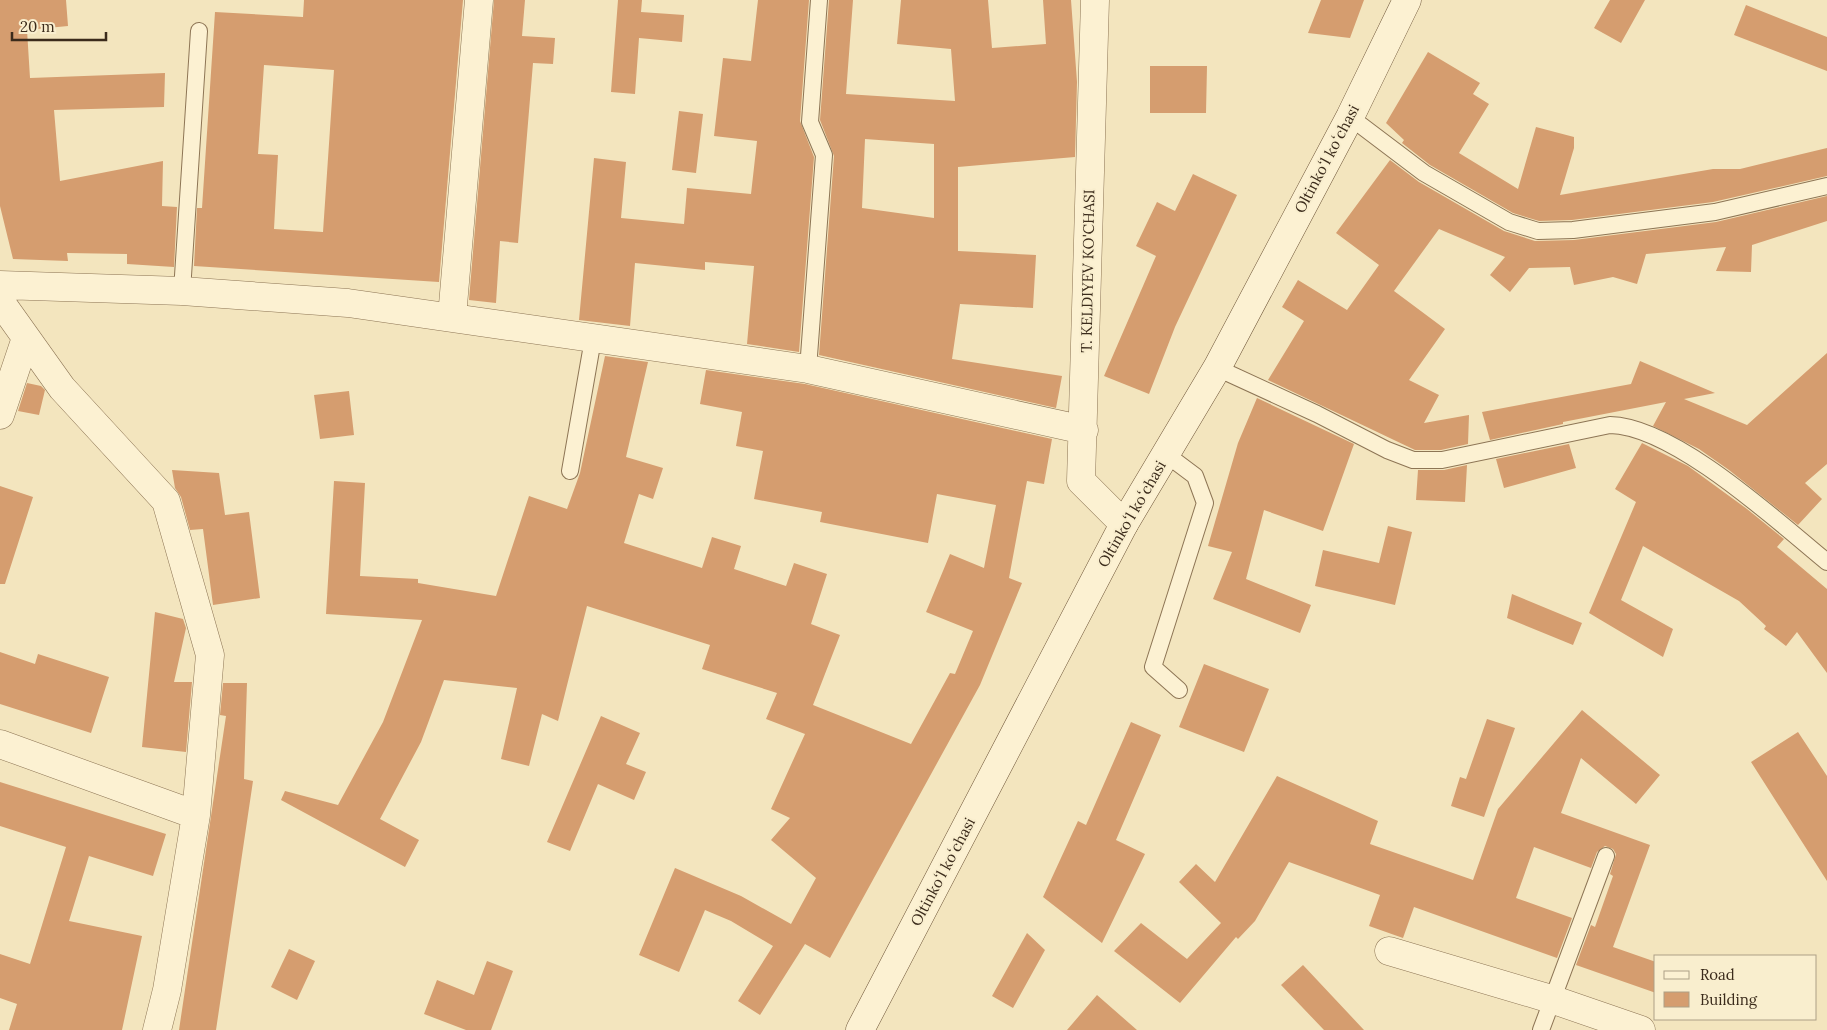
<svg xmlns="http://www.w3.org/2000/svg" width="1827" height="1030" font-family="Lora,serif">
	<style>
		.building { fill: #d59d6f; fill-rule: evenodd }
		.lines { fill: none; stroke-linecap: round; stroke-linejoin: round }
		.service-casing { stroke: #8d7555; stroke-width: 18 }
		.minor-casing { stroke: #8d7555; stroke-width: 29 }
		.secondary-casing { stroke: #6e5538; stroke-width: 29 }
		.service { stroke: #fcf1d2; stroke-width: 16 }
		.minor { stroke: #fcf1d2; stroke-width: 28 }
		.secondary { stroke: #fcf1d2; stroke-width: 28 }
		.labels { text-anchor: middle; stroke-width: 4; stroke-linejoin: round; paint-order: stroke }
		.street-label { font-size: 15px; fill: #3b2b1b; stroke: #f9eece }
	</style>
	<rect width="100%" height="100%" fill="#f3e5be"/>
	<path class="building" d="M 0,0 L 66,0 L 68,26 L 27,30 L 30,78 L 165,73 L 164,107 L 54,110 L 60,181 L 163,161 L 162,206 L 177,207 L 174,267 L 127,264 L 127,254 L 67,253 L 68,261 L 13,259 L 0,206 Z
		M 304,0 L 463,0 L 439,282 L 194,266 L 197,208 L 202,208 L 215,12 L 303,17 ZM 264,65 L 334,70 L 323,232 L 274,229 L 278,155 L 258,154 Z
		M 494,0 L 525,0 L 522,36 L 555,38 L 553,64 L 533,63 L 518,243 L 500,241 L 496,303 L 469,300 Z
		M 618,0 L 642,0 L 641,12 L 684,15 L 682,42 L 639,38 L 635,94 L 611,92 Z
		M 758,0 L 809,0 L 800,121 L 814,157 L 799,352 L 747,344 L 754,266 L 705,262 L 705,270 L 635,263 L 630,326 L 579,320 L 594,158 L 626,162 L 621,218 L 684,224 L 687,188 L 751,194 L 757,141 L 714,136 L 723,58 L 751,61 Z
		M 829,0 L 853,0 L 846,94 L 955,101 L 951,49 L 897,44 L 901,0 L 988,0 L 992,48 L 1046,44 L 1043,0 L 1071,0 L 1077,82 L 1075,157 L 958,167 L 958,251 L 1036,255 L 1033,308 L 960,304 L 952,359 L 1062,376 L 1056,408 L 819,355 L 834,156 L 820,120 ZM 865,139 L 934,144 L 934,218 L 862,208 Z
		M 1321,0 L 1364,0 L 1350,38 L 1308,33 Z
		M 1610,0 L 1645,0 L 1621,43 L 1594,28 Z
		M 1746,5 L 1827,37 L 1827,71 L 1734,35 Z
		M 1428,52 L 1480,83 L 1473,94 L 1489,104 L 1459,153 L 1518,189 L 1536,127 L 1574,137 L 1574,148 L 1560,195 L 1713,169 L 1740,169 L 1827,148 L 1827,176 L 1713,202 L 1572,220 L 1539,221 L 1513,213 L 1430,165 L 1402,143 L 1404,140 L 1386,123 Z
		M 1150,66 L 1207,66 L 1206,113 L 1150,113 Z
		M 679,111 L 703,114 L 696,173 L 672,170 Z
		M 1390,160 L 1419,182 L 1504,231 L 1535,241 L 1574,240 L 1716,222 L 1827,196 L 1827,221 L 1752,245 L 1751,272 L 1716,271 L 1726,247 L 1646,254 L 1637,284 L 1613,277 L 1574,285 L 1570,267 L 1529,268 L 1510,292 L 1490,275 L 1505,257 L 1439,229 L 1394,291 L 1445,329 L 1409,380 L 1439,395 L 1424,423 L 1469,415 L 1468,444 L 1441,450 L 1415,450 L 1268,380 L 1304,321 L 1282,307 L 1298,280 L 1347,310 L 1379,265 L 1336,233 Z
		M 1193,174 L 1237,195 L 1175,327 L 1149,394 L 1104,376 L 1156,256 L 1136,246 L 1157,202 L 1175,211 Z
		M 1827,353 L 1827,464 L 1805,483 L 1822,499 L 1798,525 L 1729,470 L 1699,449 L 1653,426 L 1666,402 L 1563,422 L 1563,424 L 1490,440 L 1482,412 L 1631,384 L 1640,361 L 1715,393 L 1684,399 L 1747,425 Z
		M 605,356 L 648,362 L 626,457 L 663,468 L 653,499 L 639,494 L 624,543 L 702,568 L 712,537 L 741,546 L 734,569 L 786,586 L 794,563 L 827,574 L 811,624 L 840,635 L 813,705 L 911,744 L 950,673 L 955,674 L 973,631 L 926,612 L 950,554 L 984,568 L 996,505 L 937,494 L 928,543 L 820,522 L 822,512 L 754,499 L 763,451 L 736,446 L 742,412 L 700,404 L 706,370 L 805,384 L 1052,439 L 1044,484 L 1027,481 L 1009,578 L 1022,583 L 980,685 L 830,958 L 805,944 L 760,1015 L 738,1001 L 773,946 L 731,921 L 705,910 L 679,972 L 639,955 L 675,868 L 741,896 L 791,924 L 816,878 L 771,840 L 790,818 L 771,809 L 805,734 L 766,719 L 777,693 L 702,669 L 710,645 L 587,606 L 558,721 L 542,714 L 529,766 L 501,759 L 517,688 L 444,680 L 421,742 L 380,819 L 419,840 L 405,867 L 281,800 L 285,791 L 338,805 L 383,722 L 422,620 L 326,614 L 334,481 L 365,483 L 360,576 L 418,579 L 418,583 L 496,596 L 529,496 L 567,509 L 580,473 Z
		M 27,383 L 41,386 L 45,390 L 39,415 L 18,411 Z
		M 349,391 L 354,435 L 320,439 L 314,395 Z
		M 1257,398 L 1354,444 L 1323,531 L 1264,510 L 1246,579 L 1311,605 L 1300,633 L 1213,599 L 1232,552 L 1208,546 L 1238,443 Z
		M 1642,443 L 1688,466 L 1747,509 L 1784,539 L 1777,547 L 1827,589 L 1827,673 L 1797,632 L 1786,646 L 1764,629 L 1766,626 L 1739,601 L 1643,546 L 1621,600 L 1673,629 L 1663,657 L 1589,613 L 1636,502 L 1615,489 Z
		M 1569,444 L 1576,468 L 1504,488 L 1496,459 Z
		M 1467,465 L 1465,502 L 1416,500 L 1418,470 L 1444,470 Z
		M 172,470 L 219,473 L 225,515 L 249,512 L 260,598 L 213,605 L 203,529 L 190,530 L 181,497 L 175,488 Z
		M 0,486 L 33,497 L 5,584 L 0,584 Z
		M 1388,526 L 1412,532 L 1395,605 L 1315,586 L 1323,550 L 1379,563 Z
		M 1512,594 L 1582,623 L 1573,645 L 1507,618 Z
		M 155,612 L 183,619 L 186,628 L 174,682 L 192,682 L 186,752 L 142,747 Z
		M 0,652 L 35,664 L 38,654 L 109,677 L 91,733 L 0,704 Z
		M 1204,664 L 1269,689 L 1244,752 L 1179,727 Z
		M 223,683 L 247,683 L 244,779 L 253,781 L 216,1030 L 179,1030 L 226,716 L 220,715 Z
		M 1582,710 L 1660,775 L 1636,804 L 1581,758 L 1561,813 L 1650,845 L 1613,947 L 1656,962 L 1656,993 L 1576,965 L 1591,925 L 1595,927 L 1613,876 L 1610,874 L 1616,854 L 1613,849 L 1605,846 L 1597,852 L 1591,868 L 1534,847 L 1516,898 L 1572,918 L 1557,958 L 1414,907 L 1403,938 L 1369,926 L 1380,895 L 1289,862 L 1255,921 L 1238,939 L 1236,937 L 1180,1003 L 1114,951 L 1141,923 L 1187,959 L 1221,923 L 1179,882 L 1196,864 L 1215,882 L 1277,776 L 1378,821 L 1370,844 L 1473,880 L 1498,809 Z
		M 601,716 L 640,733 L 626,764 L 646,772 L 634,800 L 598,784 L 570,851 L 547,842 Z
		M 1487,719 L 1515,728 L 1484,817 L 1451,806 L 1460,777 L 1466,779 Z
		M 1131,722 L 1161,735 L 1116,840 L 1145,854 L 1102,943 L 1043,897 L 1078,821 L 1086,825 Z
		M 1798,732 L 1827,776 L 1827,881 L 1751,762 Z
		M 0,782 L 166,834 L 153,876 L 89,856 L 69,921 L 142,936 L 122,1030 L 9,1030 L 17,1004 L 0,998 L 0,954 L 30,964 L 66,847 L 0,826 Z
		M 1027,933 L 1045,950 L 1013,1008 L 992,996 Z
		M 289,949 L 315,961 L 297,1000 L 271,987 Z
		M 487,961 L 513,971 L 491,1030 L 466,1030 L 424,1014 L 437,980 L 474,995 Z
		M 1303,965 L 1364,1030 L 1324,1030 L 1281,985 Z
		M 1097,995 L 1137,1030 L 1067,1030 Z"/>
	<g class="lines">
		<defs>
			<path id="service" d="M 1350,117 L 1424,173 L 1509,222 L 1538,231 L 1573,230 L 1715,212 L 1827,186
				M 182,291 L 199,31
				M 1217,368 L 1317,414 L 1387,450 L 1413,460 L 1442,460 L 1610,425 C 1674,426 1777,521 1827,562
				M 808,369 L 824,155 L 810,122 L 819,0
				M 1167,455 L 1195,476 L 1205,503 L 1153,667 L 1179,690
				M 570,471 L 593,339
				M 1541,1030 L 1606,856"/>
			<path id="minor" d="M 1095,0 L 1081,481 L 1124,524
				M 0,285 L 182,291 L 348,303 L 808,369 L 1084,430
				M 0,301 L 62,388 L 166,501 L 210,655 L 196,815 L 167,990 L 157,1030
				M 452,317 L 479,0
				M 0,415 L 26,338
				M 0,744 L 196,815
				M 1389,951 L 1551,999 L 1641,1030"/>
			<path id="secondary" d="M 860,1030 L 1124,524 L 1217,368 L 1350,117 L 1407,0"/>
		</defs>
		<use href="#service" class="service-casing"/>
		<use href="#minor" class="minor-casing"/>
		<use href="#secondary" class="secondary-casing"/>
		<use href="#service" class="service"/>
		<use href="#minor" class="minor"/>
		<use href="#secondary" class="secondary"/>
	</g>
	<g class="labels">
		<g class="street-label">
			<text transform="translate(1327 159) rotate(-62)" y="5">Oltinkoʻl koʻchasi</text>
			<text transform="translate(1088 271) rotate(-89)" y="5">T. KELDIYEV KO'CHASI</text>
			<text transform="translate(1132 514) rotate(-60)" y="5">Oltinkoʻl koʻchasi</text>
			<text transform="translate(943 872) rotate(-62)" y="5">Oltinkoʻl koʻchasi</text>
		</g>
	</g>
	<rect x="1654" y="955" width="162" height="65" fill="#f9eece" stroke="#ada086"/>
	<rect x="1664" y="971" width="25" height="8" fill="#fcf1d2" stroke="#ada086"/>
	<text x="1700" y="980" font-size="15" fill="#3b2b1b">Road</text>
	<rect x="1664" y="992" width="25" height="15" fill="#d59d6f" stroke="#ada086"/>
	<text x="1700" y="1005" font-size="15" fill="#3b2b1b">Building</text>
	<path d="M12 32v8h94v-8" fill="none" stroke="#3b2b1b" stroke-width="2.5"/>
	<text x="20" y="32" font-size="15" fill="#3b2b1b" stroke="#f9eece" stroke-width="4" paint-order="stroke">20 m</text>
</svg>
